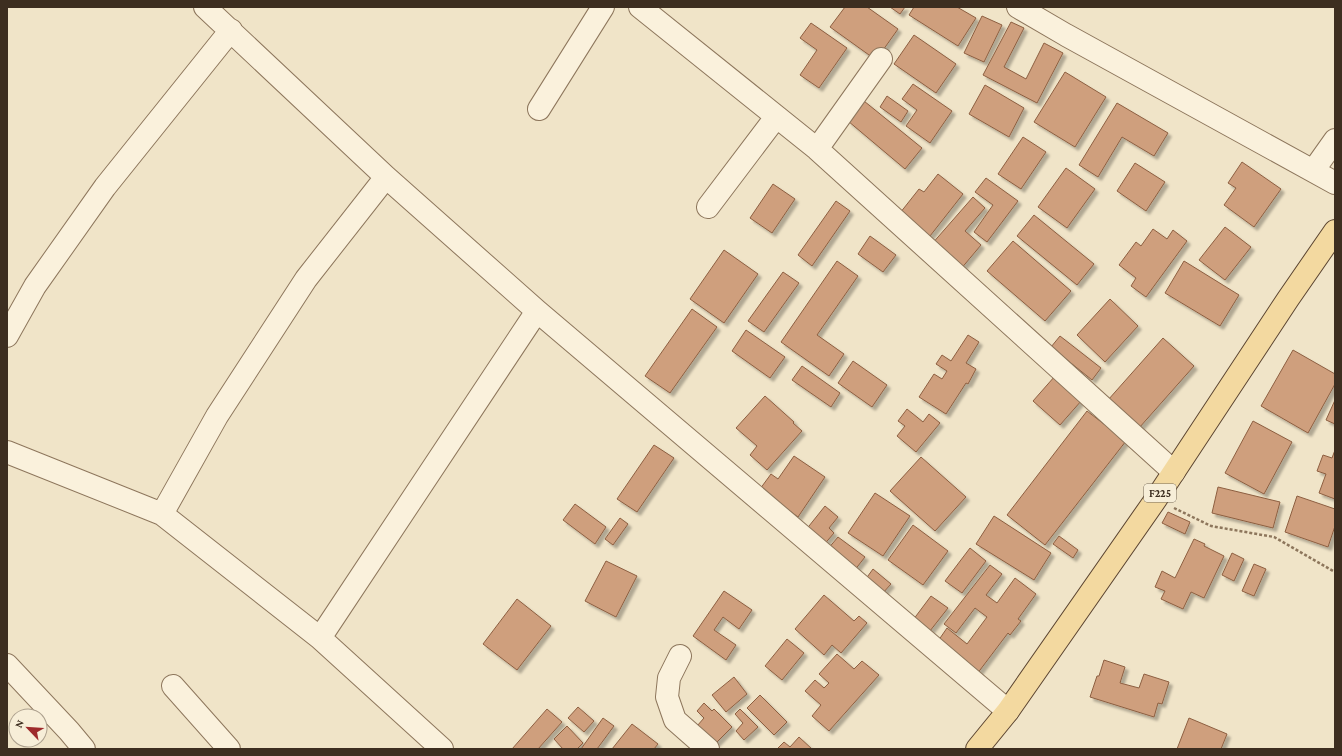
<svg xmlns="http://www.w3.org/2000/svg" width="1342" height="756" font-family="'Crimson Pro',serif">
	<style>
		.building { fill: #cf9f7d; stroke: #8d5f41; filter: url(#shadow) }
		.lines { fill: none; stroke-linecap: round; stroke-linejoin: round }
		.minor-casing { stroke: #8d765c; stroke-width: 24 }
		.major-casing { stroke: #5b4430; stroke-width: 24 }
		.path { stroke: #8d765c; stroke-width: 2.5; stroke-dasharray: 3 2; stroke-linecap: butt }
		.minor { stroke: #faf1dc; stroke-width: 22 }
		.major { stroke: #f3d9a0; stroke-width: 22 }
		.labels { text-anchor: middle; stroke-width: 4; stroke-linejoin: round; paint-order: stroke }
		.shield { fill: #f7eed8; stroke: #756857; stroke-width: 1 }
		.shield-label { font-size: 11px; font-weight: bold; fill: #3d2e20 }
	</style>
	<defs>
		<filter id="shadow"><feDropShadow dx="3.5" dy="3.5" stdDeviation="1" flood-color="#0004"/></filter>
	</defs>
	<rect width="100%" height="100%" fill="#f0e4c8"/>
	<path class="building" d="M 845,7 L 867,7 L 898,29 L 876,60 L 830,27 Z
		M 890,7 L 905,7 L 900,14 Z
		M 914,7 L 957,7 L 976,18 L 958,46 L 909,15 Z
		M 982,16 L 1002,25 L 984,62 L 964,53 Z
		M 1011,22 L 1024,28 L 1004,67 L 1026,79 L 1044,43 L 1063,53 L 1037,103 L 983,75 Z
		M 811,23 L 847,48 L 819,88 L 800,75 L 817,50 L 800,38 Z
		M 914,35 L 956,64 L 936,93 L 894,64 Z
		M 1065,72 L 1106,97 L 1075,147 L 1034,122 Z
		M 913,84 L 952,111 L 930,143 L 906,126 L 917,110 L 902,99 Z
		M 985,85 L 1024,108 L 1009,137 L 969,114 Z
		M 887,96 L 908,111 L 901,122 L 880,107 Z
		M 864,101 L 922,148 L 905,169 L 848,121 Z
		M 1117,103 L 1168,133 L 1154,156 L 1122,137 L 1098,177 L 1079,165 Z
		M 1023,137 L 1046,152 L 1021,189 L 998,174 Z
		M 1242,162 L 1281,189 L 1254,227 L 1224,205 L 1236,188 L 1228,183 Z
		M 1135,163 L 1165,182 L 1146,211 L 1117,191 Z
		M 1066,168 L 1095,189 L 1067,228 L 1038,207 Z
		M 938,174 L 963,194 L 930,236 L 900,213 L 919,189 L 924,192 Z
		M 986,178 L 1018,201 L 987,242 L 974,232 L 993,205 L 975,192 Z
		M 773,184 L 795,199 L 772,233 L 750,218 Z
		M 973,197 L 985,208 L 965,231 L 981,245 L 960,270 L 931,245 Z
		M 836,201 L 850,211 L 812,266 L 798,255 Z
		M 1034,215 L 1094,264 L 1077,285 L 1017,236 Z
		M 1225,227 L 1251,247 L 1225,280 L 1199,260 Z
		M 1153,229 L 1167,239 L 1173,230 L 1187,241 L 1146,297 L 1131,286 L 1136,278 L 1119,265 L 1136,242 L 1141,246 Z
		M 870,236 L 896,255 L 883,272 L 858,254 Z
		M 1013,241 L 1071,291 L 1045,321 L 987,271 Z
		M 724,250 L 758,274 L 724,323 L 690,299 Z
		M 837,261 L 858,276 L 817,335 L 844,354 L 829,376 L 781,342 Z
		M 1184,261 L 1239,295 L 1220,326 L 1165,293 Z
		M 783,272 L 799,283 L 764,332 L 748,321 Z
		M 1110,299 L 1138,326 L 1105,362 L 1077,335 Z
		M 692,309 L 717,327 L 670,393 L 645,376 Z
		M 746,330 L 785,357 L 770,378 L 732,351 Z
		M 968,335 L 979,342 L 966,363 L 976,369 L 968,384 L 966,383 L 946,414 L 919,397 L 934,374 L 942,379 L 947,371 L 936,364 L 942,355 L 951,361 Z
		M 1060,336 L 1101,368 L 1092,380 L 1051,347 Z
		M 1163,338 L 1194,366 L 1139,428 L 1108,400 Z
		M 1293,350 L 1335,374 L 1335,384 L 1308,433 L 1261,406 Z
		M 853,361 L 887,385 L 872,407 L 838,383 Z
		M 802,366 L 840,393 L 831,407 L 792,380 Z
		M 1055,376 L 1082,400 L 1060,425 L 1033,401 Z
		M 765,396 L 794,422 L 793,423 L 802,431 L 767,470 L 750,455 L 757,446 L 736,428 Z
		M 1335,400 L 1335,424 L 1326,420 Z
		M 907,409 L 923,422 L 929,414 L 940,423 L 916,452 L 897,436 L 905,426 L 898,421 Z
		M 1087,411 L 1126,441 L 1045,545 L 1007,515 Z
		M 1253,421 L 1292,442 L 1264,494 L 1225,473 Z
		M 654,445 L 674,458 L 637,512 L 617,499 Z
		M 1335,450 L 1335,499 L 1319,493 L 1326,474 L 1317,471 L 1323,455 L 1332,458 Z
		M 794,456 L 825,477 L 798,517 L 760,489 L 771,474 L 778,479 Z
		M 921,457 L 966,497 L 935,531 L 890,491 Z
		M 1218,487 L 1280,502 L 1273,528 L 1212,513 Z
		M 875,493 L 910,516 L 883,556 L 848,533 Z
		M 1297,496 L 1335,509 L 1335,526 L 1328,547 L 1285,532 Z
		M 575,504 L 606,527 L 595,544 L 563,520 Z
		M 825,506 L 838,517 L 829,528 L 834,533 L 822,547 L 805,531 Z
		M 1168,512 L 1190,522 L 1185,534 L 1162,523 Z
		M 994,516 L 1051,553 L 1034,580 L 976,544 Z
		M 620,518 L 628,524 L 613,545 L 605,539 Z
		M 913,525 L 948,551 L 923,585 L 888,560 Z
		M 1059,536 L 1078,550 L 1073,558 L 1053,544 Z
		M 838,537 L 865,557 L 854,571 L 827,550 Z
		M 1194,539 L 1205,544 L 1204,546 L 1224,556 L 1204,598 L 1191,592 L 1183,609 L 1161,599 L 1165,591 L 1155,587 L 1162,571 L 1175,578 Z
		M 970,548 L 986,561 L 962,593 L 945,581 Z
		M 1232,553 L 1244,559 L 1234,581 L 1222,575 Z
		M 606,561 L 637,576 L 616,617 L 585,601 Z
		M 1254,564 L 1266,569 L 1254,596 L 1242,591 Z
		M 990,565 L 1002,574 L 986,595 L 997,603 L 1015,578 L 1036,594 L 1018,619 L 1021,621 L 1010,635 L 1008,633 L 977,674 L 936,644 L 947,628 L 967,644 L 987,617 L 975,608 L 956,633 L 944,624 Z
		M 873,569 L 891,584 L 882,594 L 865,580 Z
		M 724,591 L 752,610 L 739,629 L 723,617 L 714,630 L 736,645 L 726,660 L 693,636 Z
		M 824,595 L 854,621 L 859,616 L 867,623 L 841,653 L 832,645 L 824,655 L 795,629 Z
		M 931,596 L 948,608 L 926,636 L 910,624 Z
		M 517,599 L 551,626 L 517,670 L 483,644 Z
		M 787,639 L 804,653 L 782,680 L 765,666 Z
		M 837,654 L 854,669 L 862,661 L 879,675 L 829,731 L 812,716 L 821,705 L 805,691 L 815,680 L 824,688 L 829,683 L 819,674 Z
		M 1104,660 L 1125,667 L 1120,683 L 1139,688 L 1144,674 L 1169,682 L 1162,704 L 1158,703 L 1154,717 L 1090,697 L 1097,676 L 1099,676 Z
		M 734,677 L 747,694 L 726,712 L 712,695 Z
		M 760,695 L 787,722 L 774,735 L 747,708 Z
		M 704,703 L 712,711 L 714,709 L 732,727 L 715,744 L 697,726 L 704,718 L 697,711 Z
		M 578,707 L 594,721 L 584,732 L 568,718 Z
		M 547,709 L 562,722 L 538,749 L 512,749 Z
		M 740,709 L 758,727 L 744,740 L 736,731 L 743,723 L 735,714 Z
		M 603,718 L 614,726 L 597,749 L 581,749 Z
		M 1189,718 L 1227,734 L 1221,749 L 1177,749 Z
		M 632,724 L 658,744 L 654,749 L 612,749 Z
		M 567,726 L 583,743 L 577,749 L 563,749 L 554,739 Z
		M 799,737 L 812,749 L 777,749 L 784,742 L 790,747 Z"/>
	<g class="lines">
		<defs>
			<path id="minor" d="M 205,7 L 386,177 L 537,311 L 1008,711
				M 640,7 L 817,149 L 1174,472
				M 1018,7 L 1066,35 L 1335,183
				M 539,109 L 603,7
				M 817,149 L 881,59
				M 1313,171 L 1335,140
				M 708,207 L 776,117
				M 7,336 L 35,286 L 105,187 L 231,30
				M 7,452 L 162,514 L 320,638 L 442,749
				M 162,514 L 217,416 L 306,279 L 386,177
				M 320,638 L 537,311
				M 680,656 L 669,678 L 667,697 L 675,720 L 708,749
				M 7,665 L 69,731 L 84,749
				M 173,686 L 229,749"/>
			<path id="major" d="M 977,749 L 1008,711 L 1156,499 L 1288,299 L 1335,231"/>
		</defs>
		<use href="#minor" class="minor-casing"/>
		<use href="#major" class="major-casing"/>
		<path class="path" d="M 1174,508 L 1211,526 L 1274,537 L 1335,572"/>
		<use href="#minor" class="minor"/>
		<use href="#major" class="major"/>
	</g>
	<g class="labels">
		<rect class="shield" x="1144" y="484" width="32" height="18" rx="3"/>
		<g class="shield-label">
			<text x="1160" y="497">F225</text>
		</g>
	</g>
	<rect width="1342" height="756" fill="none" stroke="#3d2e20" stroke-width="16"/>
	<g transform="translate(28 728) rotate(295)"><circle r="19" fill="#f7eed8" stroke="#ada18e"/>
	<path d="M0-3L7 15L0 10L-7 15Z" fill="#9e2a2b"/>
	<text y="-6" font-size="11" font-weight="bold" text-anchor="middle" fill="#3d2e20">N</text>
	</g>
</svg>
